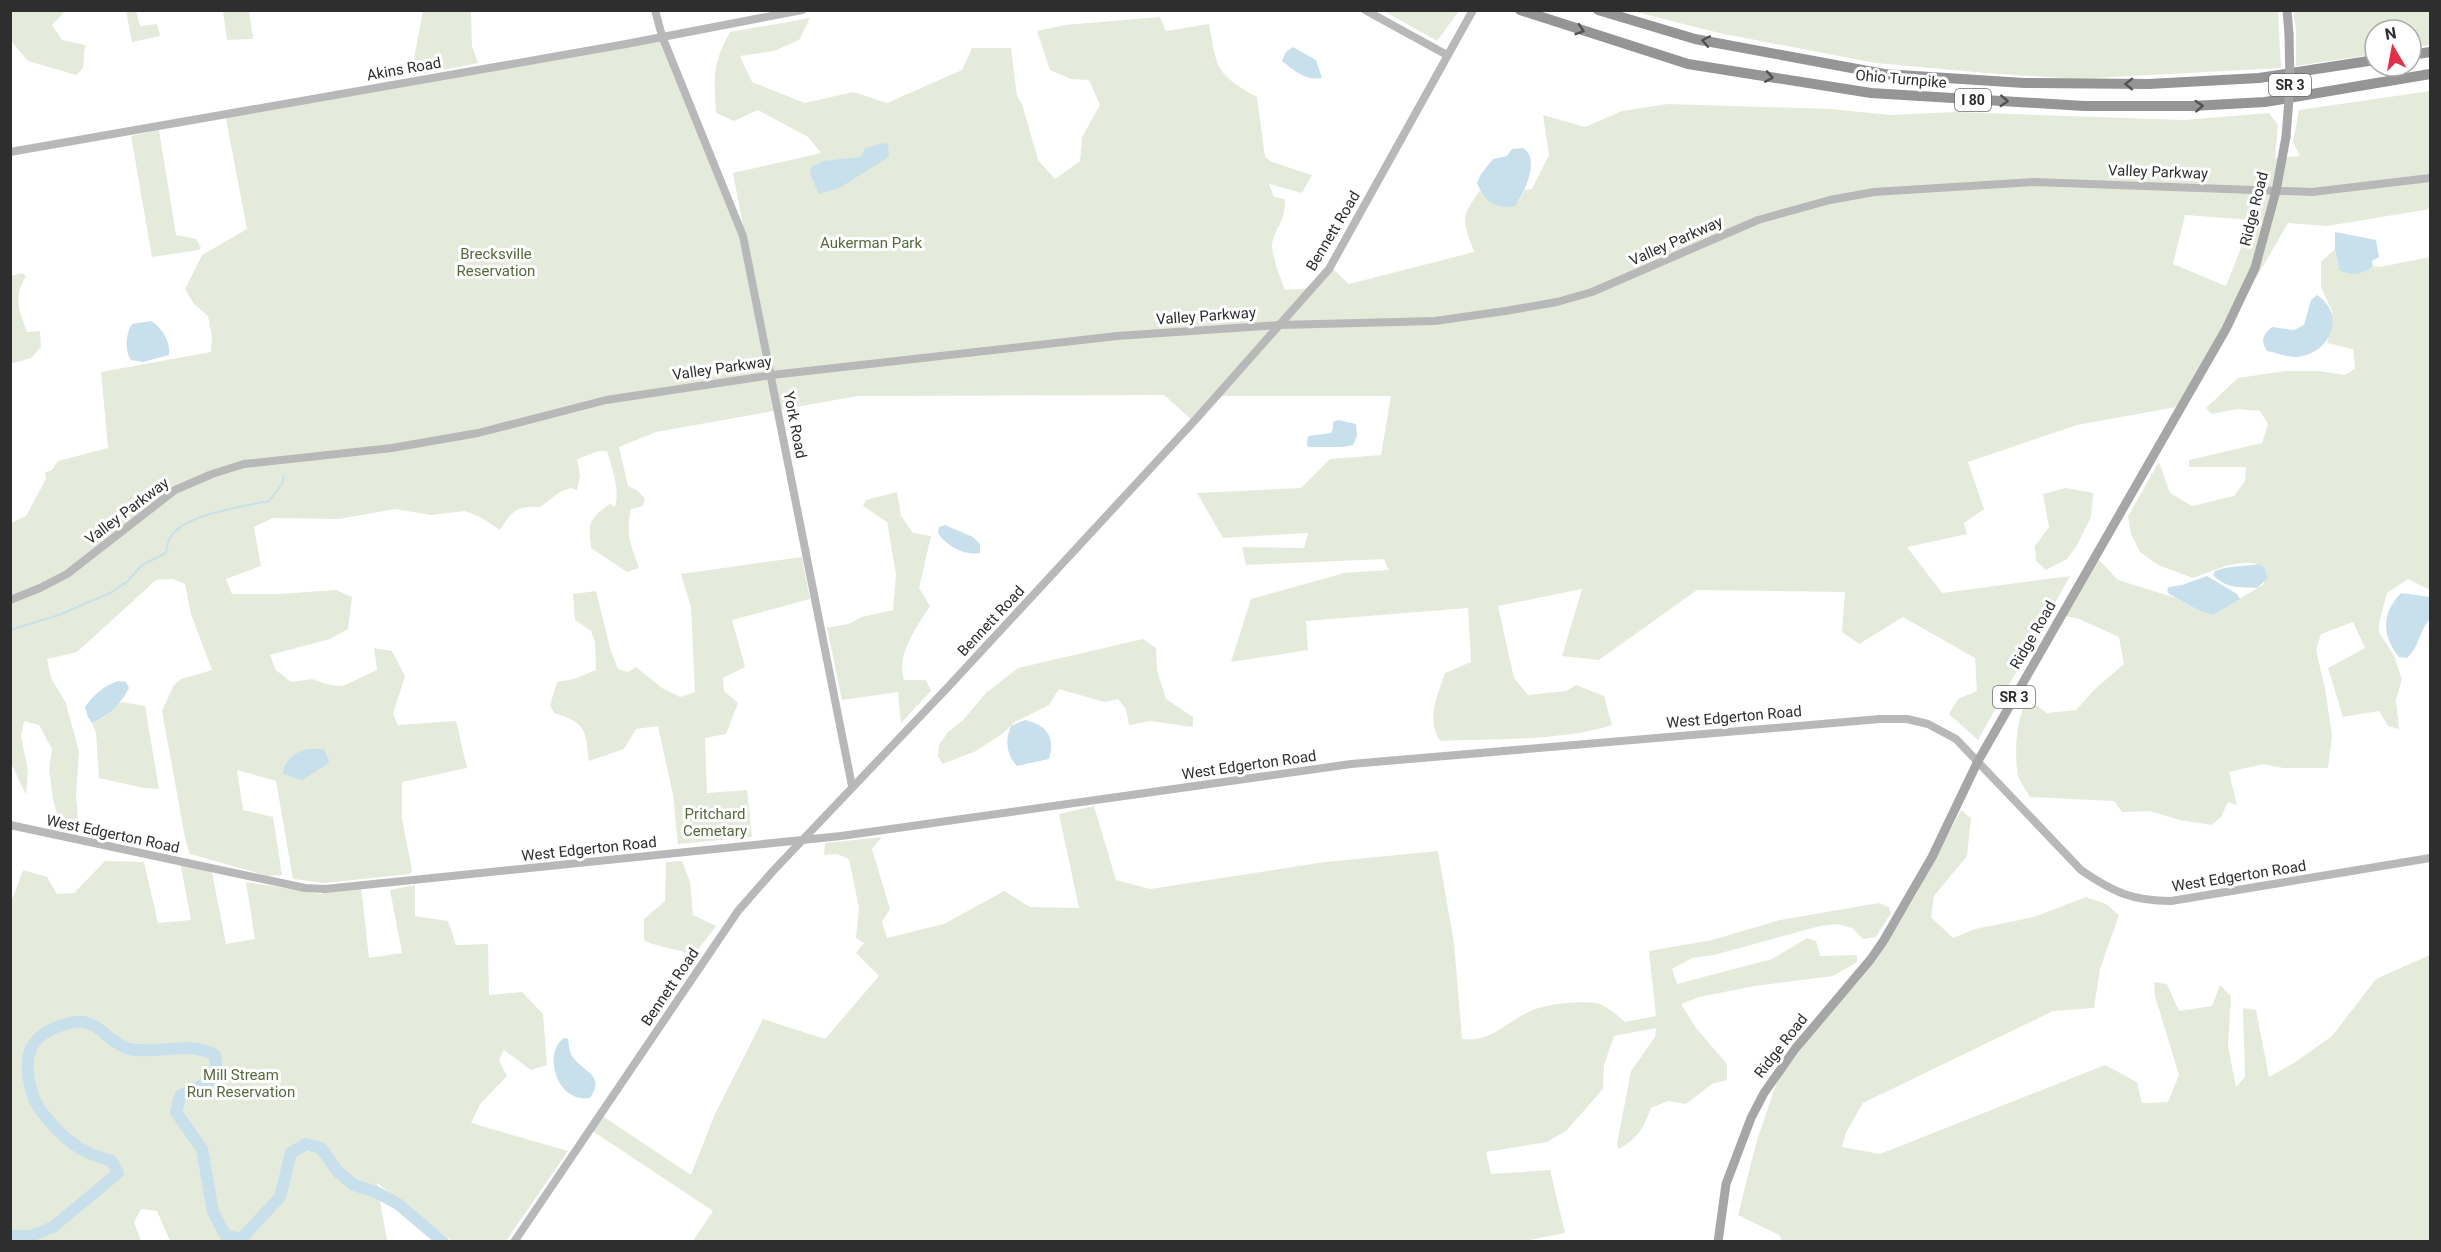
<svg xmlns="http://www.w3.org/2000/svg" width="2441" height="1252" font-family="Roboto,sans-serif">
	<style>
		.green { fill: #e5ebdb; fill-rule: evenodd }
		.water { fill: #c7e0ec }
		.lines { fill: none; stroke-linecap: round; stroke-linejoin: round }
		.stream { stroke: #c7e0ec; stroke-width: 2 }
		.river { stroke: #c7e0ec; stroke-width: 12 }
		.secondary { stroke: #b8b8b8; stroke-width: 8 }
		.primary { stroke: #a6a6a6; stroke-width: 9 }
		.highway { stroke: #959595; stroke-width: 10 }
		.primary-bridge { stroke: #a6a6a6; stroke-width: 9 }
		.oneway { stroke: #525252 }
		.labels { text-anchor: middle; stroke-width: 6; stroke-linejoin: round; paint-order: stroke }
		.shield { fill: #fff; stroke: #6d6d6d; stroke-width: 1.5 }
		.shield-label { font-size: 14px; font-weight: bold; fill: #2e2e2e }
		.street-label { font-size: 15px; fill: #2e2e2e; stroke: #fff }
		.park-label { font-size: 15px; fill: #546a3b; stroke: #fff }
	</style>
	<rect width="100%" height="100%" fill="#fff"/>
	<path class="green" d="M 11,10 L 65,11 L 52,25 L 62,40 L 85,45 L 83,68 L 76,75 L 28,61 L 11,41 Z
		M 126,11 L 136,11 L 140,26 L 157,24 L 160,36 L 132,42 Z
		M 223,11 L 249,11 L 253,39 L 227,40 Z
		M 423,11 L 471,11 L 472,46 L 478,63 L 413,76 L 412,69 Z
		M 1384,11 L 1459,11 L 1437,41 Z
		M 1632,11 L 2278,11 L 2281,68 L 2076,79 L 1986,73 L 1875,63 L 1719,33 Z
		M 2293,11 L 2430,11 L 2430,45 L 2411,48 L 2411,30 L 2375,30 L 2375,54 L 2296,66 L 2296,30 Z
		M 1160,17 L 1166,31 L 1209,24 C 1217,69 1216,74 1257,97 L 1265,157 L 1272,162 L 1312,175 L 1302,193 L 1269,184 L 1274,197 L 1285,199 C 1285,220 1279,222 1273,240 C 1269,251 1281,279 1285,290 L 1316,288 L 1333,269 L 1349,284 L 1474,252 C 1464,222 1458,219 1480,191 L 1486,199 L 1519,201 L 1525,190 L 1532,189 L 1549,155 L 1543,115 L 1585,127 L 1622,111 L 1668,104 L 1831,109 L 1890,115 L 1956,112 L 2184,120 L 2269,113 L 2278,125 L 2275,158 L 2300,156 L 2293,142 L 2299,110 L 2430,91 L 2430,209 L 2327,226 L 2288,223 L 2182,406 L 2077,425 L 1968,462 L 1984,509 L 1964,523 L 1967,534 L 1907,547 L 1942,593 L 2070,576 L 1978,740 L 1949,714 L 1958,699 L 1977,691 L 1975,658 L 1903,617 L 1859,644 L 1842,632 L 1845,592 L 1697,590 L 1599,660 L 1562,656 L 1582,589 L 1498,606 L 1514,678 L 1528,695 L 1566,691 L 1576,685 L 1604,696 L 1612,725 C 1564,741 1491,739 1440,741 C 1426,718 1437,697 1445,673 L 1471,662 L 1468,608 L 1306,621 L 1308,650 L 1231,662 L 1251,599 L 1344,573 L 1388,570 L 1384,559 L 1246,565 L 1242,547 L 1304,548 L 1308,533 L 1223,538 L 1197,493 L 1301,488 L 1330,459 L 1381,455 L 1391,396 L 1216,396 L 1193,421 L 1164,395 L 858,396 L 656,432 L 619,447 L 628,486 L 638,491 L 645,499 L 643,506 L 631,509 C 625,535 631,544 639,568 L 627,572 L 591,548 C 588,522 589,519 610,504 L 615,507 C 620,488 612,469 607,451 L 599,451 L 577,459 L 580,476 L 577,490 L 571,488 L 560,492 L 540,507 C 516,506 513,510 500,530 L 480,517 L 465,511 L 431,515 L 395,509 L 339,519 L 273,518 L 254,527 L 261,566 L 226,579 L 232,594 L 279,594 L 336,590 L 352,597 L 348,629 L 330,639 L 270,655 L 276,670 L 291,682 L 312,679 L 330,685 L 343,686 L 377,670 L 374,648 L 392,651 L 405,676 L 393,714 L 398,725 L 456,721 L 467,768 L 402,782 L 402,819 L 412,870 L 410,874 L 325,883 L 293,879 L 276,781 L 237,770 L 243,810 L 273,817 L 282,875 L 268,876 L 190,854 L 186,843 L 162,711 L 174,685 L 181,679 L 212,670 L 191,614 L 185,584 L 173,579 L 156,580 L 77,652 L 47,659 L 51,678 L 66,703 L 79,752 L 76,795 L 79,830 L 67,827 L 59,821 L 53,799 L 49,768 L 52,749 L 39,725 L 24,721 L 21,737 L 28,770 L 26,795 L 10,761 L 11,523 L 26,516 L 46,479 L 45,472 L 51,471 L 58,461 L 108,448 L 101,372 L 211,352 L 212,337 L 208,316 L 194,304 L 185,289 L 202,255 L 247,229 L 225,114 L 662,35 L 744,231 L 733,173 L 821,153 L 808,137 L 758,110 L 734,121 L 716,113 C 714,76 712,65 730,32 L 810,18 L 799,40 L 774,51 L 740,56 L 752,82 L 805,103 L 853,92 L 887,103 L 962,70 L 972,48 L 1011,48 L 1017,96 L 1022,104 L 1038,160 L 1055,179 L 1080,161 L 1082,137 L 1100,105 L 1089,80 L 1071,79 L 1050,70 L 1037,31 L 1065,25 ZM 2185,215 L 2252,220 L 2226,286 L 2173,264 Z
		M 159,130 L 176,235 L 196,239 L 201,247 L 199,250 L 152,257 L 131,136 Z
		M 2335,249 L 2339,270 L 2363,272 L 2373,266 L 2380,267 L 2430,257 L 2430,590 L 2408,579 L 2387,593 L 2379,623 L 2379,632 L 2394,656 L 2402,679 L 2396,700 L 2399,729 L 2388,726 L 2379,711 L 2343,717 L 2328,668 L 2365,648 L 2353,622 L 2321,634 L 2316,650 L 2325,688 L 2332,736 L 2328,768 L 2283,768 L 2263,764 L 2229,772 L 2237,805 L 2228,802 L 2221,817 L 2212,825 L 2180,820 L 2149,811 L 2122,812 L 2114,801 L 2030,797 C 2026,790 2020,782 2018,775 C 2014,757 2016,714 2028,700 L 2047,713 L 2076,710 L 2096,688 L 2124,664 L 2119,637 L 2079,619 L 2065,616 L 2098,559 L 2118,580 L 2176,598 L 2200,611 L 2213,615 L 2264,584 L 2264,567 C 2243,555 2213,571 2193,578 L 2158,565 L 2140,552 L 2131,534 L 2128,516 L 2159,462 L 2170,493 L 2192,506 L 2234,496 L 2245,481 L 2246,467 L 2189,467 L 2189,460 L 2262,443 L 2268,424 L 2260,411 L 2237,409 L 2212,414 L 2206,408 L 2238,378 L 2285,371 L 2319,371 L 2345,375 L 2355,369 L 2353,349 L 2327,343 L 2330,332 L 2332,311 L 2321,287 L 2321,262 Z
		M 22,273 L 26,276 C 13,299 19,309 27,332 L 40,331 L 41,347 L 31,358 L 14,363 L 10,362 L 11,276 Z
		M 2066,488 L 2093,493 L 2091,517 L 2077,545 L 2067,559 L 2046,570 L 2036,561 L 2035,546 L 2049,527 L 2043,494 Z
		M 897,492 L 901,516 L 913,533 L 931,536 L 919,588 L 930,606 C 917,627 896,654 904,680 L 926,680 L 931,691 L 901,723 L 898,692 L 842,700 L 827,628 L 848,624 L 862,617 L 893,610 L 896,575 L 887,522 L 863,506 L 866,500 Z
		M 802,557 L 810,599 L 732,620 L 745,667 L 723,678 L 724,691 L 738,703 L 726,734 L 705,738 L 707,793 L 747,790 L 752,837 L 678,844 L 673,795 L 658,726 L 636,729 L 624,749 L 589,761 C 585,730 587,723 554,713 L 550,705 L 557,682 L 574,679 L 596,670 L 595,642 L 591,631 L 575,620 L 573,594 L 596,591 L 610,648 L 618,669 L 628,672 L 636,667 L 662,688 L 680,697 L 695,692 L 691,607 L 681,574 Z
		M 1143,639 L 1156,648 L 1157,670 L 1166,699 L 1193,717 L 1193,727 L 1150,721 L 1129,725 L 1126,709 L 1118,699 L 1104,702 L 1059,689 L 1049,705 L 1015,722 L 1002,734 L 976,751 L 943,764 L 938,757 L 939,745 L 948,732 L 962,721 L 987,692 L 1018,668 Z
		M 121,702 L 145,706 L 159,789 L 144,788 L 99,778 L 96,733 L 92,723 L 103,718 Z
		M 1094,806 L 1116,880 L 1150,889 L 1325,862 L 1438,851 L 1454,943 L 1462,1039 C 1492,1043 1508,1020 1533,1010 C 1546,1004 1590,999 1602,1005 C 1610,1009 1618,1016 1625,1022 L 1656,1016 L 1649,951 L 1712,940 L 1780,920 L 1879,903 L 1889,907 L 1891,913 L 1876,937 L 1863,939 L 1852,928 L 1838,924 L 1820,926 L 1714,955 L 1692,958 L 1672,969 L 1677,984 L 1772,959 L 1807,938 L 1816,941 L 1820,956 L 1857,955 L 1857,962 L 1833,976 L 1755,986 L 1699,997 L 1681,1004 L 1696,1028 L 1727,1064 L 1727,1080 L 1712,1084 L 1686,1104 L 1668,1101 L 1651,1108 C 1644,1128 1637,1139 1619,1149 L 1617,1144 L 1631,1071 L 1655,1037 L 1656,1028 L 1614,1036 L 1604,1065 L 1603,1089 L 1566,1131 L 1547,1142 L 1486,1152 L 1491,1174 L 1550,1170 L 1565,1233 L 1525,1241 L 693,1241 L 713,1211 L 591,1130 L 601,1115 L 691,1175 L 714,1116 L 763,1019 L 825,1039 L 879,976 L 856,953 L 864,943 L 856,938 L 859,908 L 849,859 L 837,854 L 824,855 L 825,843 L 882,837 L 872,849 L 890,909 L 882,922 L 887,938 L 944,924 L 1004,891 L 1030,907 L 1079,908 L 1059,814 Z
		M 1961,810 L 1971,818 L 1967,856 L 1934,896 L 1931,917 L 1953,938 L 1975,929 L 2034,917 L 2086,897 L 2106,904 L 2119,915 L 2100,969 L 2094,1008 L 2053,1011 L 1863,1103 L 1846,1132 L 1842,1147 L 1880,1154 L 2105,1065 L 2137,1082 L 2142,1103 L 2168,1102 L 2179,1075 L 2155,996 L 2154,982 L 2167,984 L 2179,1011 L 2212,1006 L 2220,985 L 2231,996 L 2228,1046 L 2236,1087 L 2245,1077 L 2243,1008 L 2256,1010 L 2269,1077 L 2294,1063 L 2332,1036 L 2376,979 L 2430,955 L 2430,1241 L 1783,1242 L 1779,1235 L 1738,1215 L 1757,1140 L 1778,1079 L 1820,1025 L 1875,962 L 1916,895 Z
		M 105,861 L 144,862 L 158,923 L 191,920 L 180,861 L 211,867 L 226,944 L 255,939 L 246,882 L 322,894 L 322,890 L 361,886 L 369,958 L 402,953 L 390,890 L 415,885 L 415,916 L 448,921 L 456,945 L 488,944 L 489,995 L 522,992 L 543,1014 L 547,1065 L 531,1070 L 504,1050 L 499,1060 L 507,1076 L 480,1104 L 471,1123 L 568,1151 L 506,1241 L 452,1241 L 377,1183 L 387,1241 L 170,1241 L 157,1211 L 141,1209 L 134,1222 L 141,1241 L 11,1242 L 10,905 L 23,870 L 47,877 L 57,894 L 74,893 Z
		M 682,861 L 690,882 L 693,915 L 716,926 L 697,951 L 691,954 C 680,950 650,945 644,940 L 644,919 L 665,901 L 666,862 Z"/>
	<path class="water" d="M 1293,47 L 1316,60 L 1322,78 C 1305,81 1295,71 1282,61 L 1286,52 Z
		M 883,143 L 888,145 L 889,157 L 839,188 L 819,194 L 810,174 L 811,167 L 823,161 L 861,157 L 865,148 Z
		M 1523,148 C 1541,158 1524,195 1514,207 C 1495,208 1484,202 1477,183 L 1481,174 L 1493,159 L 1507,156 L 1512,149 Z
		M 2335,232 L 2376,240 L 2379,257 L 2372,261 L 2373,266 C 2363,275 2350,276 2339,270 L 2335,249 Z
		M 2317,295 C 2348,315 2329,356 2295,357 C 2285,357 2276,352 2267,351 C 2260,340 2263,335 2272,327 L 2294,330 L 2304,325 L 2311,300 Z
		M 151,321 C 162,327 171,343 169,355 L 143,362 L 131,360 C 124,351 126,333 132,324 Z
		M 1338,420 L 1356,424 L 1357,436 L 1353,445 L 1342,447 L 1309,447 L 1307,445 L 1308,436 L 1331,433 L 1333,429 L 1333,422 Z
		M 945,525 L 973,537 L 980,544 L 980,553 C 965,556 946,546 938,533 L 939,527 Z
		M 2259,564 L 2264,567 L 2268,578 L 2257,588 C 2240,587 2226,589 2213,575 L 2215,571 C 2231,565 2242,567 2259,564 Z
		M 2207,576 L 2237,594 L 2240,599 L 2213,615 L 2200,611 L 2169,594 L 2167,590 L 2169,587 L 2182,585 Z
		M 2401,593 L 2430,597 L 2430,619 C 2419,630 2420,647 2407,658 L 2399,657 C 2382,636 2381,614 2401,593 Z
		M 118,681 L 126,682 L 129,688 C 120,705 110,715 92,723 L 88,717 L 85,707 C 94,694 104,686 118,681 Z
		M 1025,720 C 1046,725 1056,736 1049,759 L 1017,766 C 1006,754 1005,740 1011,726 Z
		M 308,749 L 324,749 L 329,760 L 328,764 L 302,780 L 283,774 C 283,760 296,752 308,749 Z
		M 564,1038 L 568,1039 C 569,1044 569,1050 571,1054 C 580,1072 607,1073 590,1098 C 557,1104 542,1053 564,1038 Z"/>
	<g class="lines">
		<path class="stream" d="M 10,630 L 59,615 L 112,592 L 128,581 L 142,565 L 166,553 C 167,547 168,539 172,535 C 187,514 245,506 269,501 L 282,484 L 284,476"/>
		<path class="river" d="M 10,1236 L 31,1236 L 53,1227 L 118,1173 L 112,1161 C 95,1156 81,1151 67,1139 C 58,1131 46,1118 39,1108 C 30,1094 23,1063 32,1047 C 36,1038 44,1033 52,1029 C 60,1025 74,1021 83,1022 C 102,1025 110,1044 130,1049 C 159,1055 187,1040 215,1055 L 217,1070 L 213,1080 L 180,1096 L 176,1112 L 202,1149 L 213,1212 L 226,1236 L 241,1239 L 280,1197 L 291,1153 L 306,1144 L 321,1148 L 337,1171 L 354,1185 L 376,1192 L 398,1204 L 443,1242"/>
		<path class="secondary" d="M 655,10 L 662,36 L 743,236 L 852,786
			M 1365,10 L 1447,55
			M 10,152 L 626,44 L 802,10
			M 10,600 L 40,588 L 67,574 L 175,490 L 212,474 L 244,464 L 392,448 L 478,433 L 606,400 L 772,375 L 1117,336 L 1280,325 L 1435,321 L 1505,311 L 1557,302 L 1592,292 L 1758,220 L 1830,200 L 1874,192 L 2034,182 L 2312,192 L 2430,178
			M 10,825 L 305,888 L 325,889 L 841,836 L 1351,764 L 1880,719 L 1907,719 L 1928,724 L 1956,739 L 2081,870 C 2113,892 2132,901 2171,901 L 2430,858
			M 514,1242 L 738,911 L 773,871 L 949,686 L 1197,418 L 1329,269 L 1473,10"/>
		<path class="primary" d="M 2287,10 L 2289,34
			M 1718,1242 L 1726,1184 L 1751,1118 L 1764,1093 L 1795,1049 L 1871,959 L 1884,940 L 1932,857 L 1978,761 L 2226,329 L 2255,268 L 2276,191 L 2286,137"/>
		<path class="highway" d="M 1520,10 L 1688,64 L 1871,93 L 2084,106 L 2192,106 L 2265,102 L 2430,74
			M 1598,10 L 1695,39 L 1884,74 L 2024,83 L 2149,84 L 2259,78 L 2375,60
			M 2411,55 L 2430,52"/>
		<path class="primary-bridge" d="M 2286,137 L 2290,86 L 2289,34"/>
	</g>
	<defs><path id="oneway-chevron" d="M-2-3.5L2.5 0L-2 3.5" fill="none" stroke-width="1.6" stroke-linecap="round" stroke-linejoin="round" transform="scale(1.5)"/></defs>
	<g class="oneway">
		<use href="#oneway-chevron" transform="translate(1580 30) rotate(18)"/>
		<use href="#oneway-chevron" transform="translate(1706 41) rotate(-169)"/>
		<use href="#oneway-chevron" transform="translate(1769 77) rotate(9)"/>
		<use href="#oneway-chevron" transform="translate(2129 84) rotate(-179)"/>
		<use href="#oneway-chevron" transform="translate(2004 101) rotate(3)"/>
		<use href="#oneway-chevron" transform="translate(2199 106) rotate(-3)"/>
	</g>
	<g class="labels">
		<g class="shield">
			<rect x="2269" y="74" width="42" height="22" rx="4.5"/>
			<rect x="1955" y="89" width="36" height="22" rx="4.5"/>
			<rect x="1993" y="686" width="42" height="22" rx="4.5"/>
		</g>
		<g class="shield-label">
			<text x="2290" y="90">SR 3</text>
			<text x="1973" y="105">I 80</text>
			<text x="2014" y="702">SR 3</text>
		</g>
		<g class="street-label">
			<text transform="translate(404 69) rotate(-10)" y="5">Akins Road</text>
			<text transform="translate(1901 79) rotate(5)" y="5">Ohio Turnpike</text>
			<text transform="translate(2158 172) rotate(2)" y="5">Valley Parkway</text>
			<text transform="translate(2254 209) rotate(-76)" y="5">Ridge Road</text>
			<text transform="translate(1333 231) rotate(-59)" y="5">Bennett Road</text>
			<text transform="translate(1676 241) rotate(-24)" y="5">Valley Parkway</text>
			<text transform="translate(1206 316) rotate(-4)" y="5">Valley Parkway</text>
			<text transform="translate(722 368) rotate(-8)" y="5">Valley Parkway</text>
			<text transform="translate(795 425) rotate(79)" y="5">York Road</text>
			<text transform="translate(127 511) rotate(-37)" y="5">Valley Parkway</text>
			<text transform="translate(991 621) rotate(-47)" y="5">Bennett Road</text>
			<text transform="translate(2033 635) rotate(-60)" y="5">Ridge Road</text>
			<text transform="translate(1734 717) rotate(-5)" y="5">West Edgerton Road</text>
			<text transform="translate(1249 765) rotate(-8)" y="5">West Edgerton Road</text>
			<text transform="translate(113 834) rotate(12)" y="5">West Edgerton Road</text>
			<text transform="translate(589 849) rotate(-6)" y="5">West Edgerton Road</text>
			<text transform="translate(2239 876) rotate(-9)" y="5">West Edgerton Road</text>
			<text transform="translate(670 987) rotate(-56)" y="5">Bennett Road</text>
			<text transform="translate(1781 1046) rotate(-52)" y="5">Ridge Road</text>
		</g>
		<g class="park-label">
			<text x="871" y="248">Aukerman Park</text>
			<text x="496" y="259">Brecksville<tspan x="496" dy="17">Reservation</tspan></text>
			<text x="715" y="819">Pritchard<tspan x="715" dy="17">Cemetary</tspan></text>
			<text x="241" y="1080">Mill Stream<tspan x="241" dy="17">Run Reservation</tspan></text>
		</g>
	</g>
	<rect width="2441" height="1252" fill="none" stroke="#2e2e2e" stroke-width="24"/>
	<g transform="translate(2393 48) rotate(350)"><circle r="28" fill="#ffffff" stroke="#ababab" stroke-width="1.5"/>
	<path d="M0-4.5L10 22L0 15L-10 22Z" fill="#e72d47"/>
	<text y="-9" font-size="16" font-weight="bold" text-anchor="middle" fill="#2e2e2e">N</text>
	</g>
</svg>
